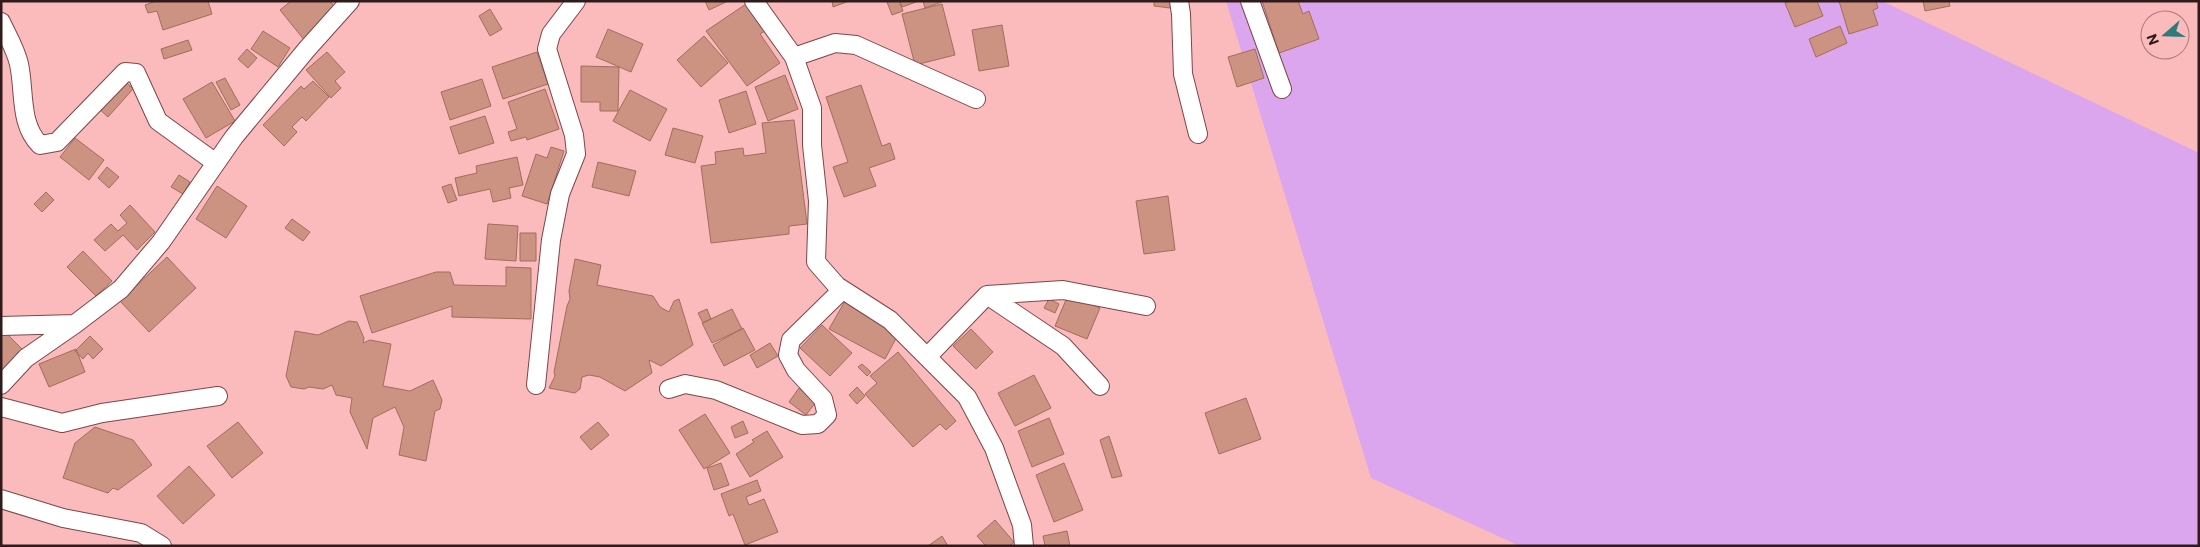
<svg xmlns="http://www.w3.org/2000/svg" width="2200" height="547" font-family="Commissioner,sans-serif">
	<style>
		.green { fill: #dba6ed }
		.building { fill: #cd9382; stroke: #a36c5c }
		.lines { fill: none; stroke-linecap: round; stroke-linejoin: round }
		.minor-casing { stroke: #7d4649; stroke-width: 20 }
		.minor { stroke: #fff; stroke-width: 18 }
	</style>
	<rect width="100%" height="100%" fill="#fbbabb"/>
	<path class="green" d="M 1226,1 L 1882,1 L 2199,153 L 2199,546 L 1520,546 L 1371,478 Z"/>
	<path class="building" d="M 156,1 L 208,1 L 212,14 L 163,30 L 157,11 L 148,13 L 145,5 Z
		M 291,1 L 330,1 L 339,12 L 305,41 L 280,10 Z
		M 705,1 L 728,1 L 709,10 Z
		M 832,1 L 849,1 L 833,7 Z
		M 890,1 L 899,1 L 903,11 L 892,15 L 887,2 Z
		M 900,1 L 919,1 L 902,7 Z
		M 923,1 L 944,1 L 925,8 Z
		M 1154,1 L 1171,1 L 1170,8 L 1154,6 Z
		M 1262,1 L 1298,1 L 1303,14 L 1309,11 L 1319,39 L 1279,53 Z
		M 1790,1 L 1817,1 L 1823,16 L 1795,27 L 1785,3 Z
		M 1839,1 L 1876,1 L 1878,8 L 1873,10 L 1878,25 L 1849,34 Z
		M 1923,1 L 1949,1 L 1950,6 L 1925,11 Z
		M 746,4 L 765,31 L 760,34 L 780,63 L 747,86 L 706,31 Z
		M 942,4 L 955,55 L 915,65 L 902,14 Z
		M 490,9 L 502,29 L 490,36 L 479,16 Z
		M 1002,25 L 1009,66 L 979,71 L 972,30 Z
		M 1840,26 L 1847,43 L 1816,57 L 1809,39 Z
		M 608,29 L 643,44 L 631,72 L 596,57 Z
		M 263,31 L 290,48 L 278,67 L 251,49 Z
		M 704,36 L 728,63 L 701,87 L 677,60 Z
		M 188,40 L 192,50 L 164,59 L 161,49 Z
		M 247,49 L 257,58 L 248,68 L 238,59 Z
		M 1255,49 L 1264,78 L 1237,87 L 1228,57 Z
		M 327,52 L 345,72 L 335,81 L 341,88 L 331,98 L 306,70 Z
		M 537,52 L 548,84 L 503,99 L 492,67 Z
		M 581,66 L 619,67 L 618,111 L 600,111 L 600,102 L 581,102 Z
		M 785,75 L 798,109 L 768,121 L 755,87 Z
		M 225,78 L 240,105 L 231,110 L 216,82 Z
		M 482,79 L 491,106 L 450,120 L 441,92 Z
		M 124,80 L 133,89 L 108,117 L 98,108 Z
		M 313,81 L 329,97 L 306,121 L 302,117 L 292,127 L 297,132 L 284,146 L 263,125 L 301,86 L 304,89 Z
		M 212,82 L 235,121 L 206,138 L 183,99 Z
		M 861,85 L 882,146 L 890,143 L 895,159 L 869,168 L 876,186 L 844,197 L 833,167 L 848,162 L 826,97 Z
		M 545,89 L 559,129 L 527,140 L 526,137 L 511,141 L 508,132 L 517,129 L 508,102 Z
		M 630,90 L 667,109 L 650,141 L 613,121 Z
		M 746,91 L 756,124 L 729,133 L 719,100 Z
		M 485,116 L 494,143 L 459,154 L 450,127 Z
		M 794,120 L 807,224 L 789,226 L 789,234 L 711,243 L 701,166 L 716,164 L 715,152 L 743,148 L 744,156 L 766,153 L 762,123 Z
		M 673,128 L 703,136 L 695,163 L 665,155 Z
		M 75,138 L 104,160 L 89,180 L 60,157 Z
		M 551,147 L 564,151 L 547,204 L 522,196 L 536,154 L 547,158 Z
		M 517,157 L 523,185 L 509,188 L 511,198 L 493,202 L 490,189 L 459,196 L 455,178 L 477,173 L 476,166 Z
		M 598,162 L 636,171 L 629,196 L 592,187 Z
		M 107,167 L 119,177 L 109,188 L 98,178 Z
		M 179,175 L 190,182 L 183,194 L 171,187 Z
		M 451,184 L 457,200 L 448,203 L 442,187 Z
		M 217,186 L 247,206 L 226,238 L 196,219 Z
		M 46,192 L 54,200 L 42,212 L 34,204 Z
		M 1168,196 L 1175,250 L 1144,254 L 1136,201 Z
		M 130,205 L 155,232 L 137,250 L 123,235 L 105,251 L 94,240 L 111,224 L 118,231 L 127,223 L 120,215 Z
		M 292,219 L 310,232 L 303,241 L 285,228 Z
		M 488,224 L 518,226 L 516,261 L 485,259 Z
		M 520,233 L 536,233 L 536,261 L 520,261 Z
		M 83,251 L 112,281 L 96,296 L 67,267 Z
		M 167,257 L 196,288 L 149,332 L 120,301 Z
		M 575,259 L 601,265 L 597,285 L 653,296 L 660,307 L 669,312 L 674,301 L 679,299 L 693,345 L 661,366 L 649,360 L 652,373 L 625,391 L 600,377 L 589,375 L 582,377 L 580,389 L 575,393 L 549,388 L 555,376 L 554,372 L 567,306 L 570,299 L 569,291 Z
		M 506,267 L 531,268 L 531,319 L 452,317 L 452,306 L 372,333 L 360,296 L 436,272 L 450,272 L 454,285 L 506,286 Z
		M 1068,295 L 1100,308 L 1087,339 L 1055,326 Z
		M 1049,299 L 1059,304 L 1055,313 L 1044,308 Z
		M 845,301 L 900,331 L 885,359 L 829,329 Z
		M 707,309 L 711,319 L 703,323 L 698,313 Z
		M 732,309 L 742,329 L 712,343 L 702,323 Z
		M 349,321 L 357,322 L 364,338 L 363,343 L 370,340 L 391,344 L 383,386 L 410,391 L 433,380 L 442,400 L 440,409 L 435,411 L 426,461 L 399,455 L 404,427 L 395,407 L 373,418 L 367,449 L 350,412 L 352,398 L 336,395 L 332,385 L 323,389 L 309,387 L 304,389 L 291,387 L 286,376 L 295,331 L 318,335 Z
		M 822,325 L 852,353 L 830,376 L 800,348 Z
		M 1,328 L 24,351 L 1,375 Z
		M 743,328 L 755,350 L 724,366 L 713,345 Z
		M 971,329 L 993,352 L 976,369 L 953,346 Z
		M 90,336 L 103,349 L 93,359 L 88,353 L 83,359 L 75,351 Z
		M 770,343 L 778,356 L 757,368 L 750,355 Z
		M 76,349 L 85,372 L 49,387 L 39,364 Z
		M 898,352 L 956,421 L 946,430 L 940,424 L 913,447 L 865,394 L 877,383 L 870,376 Z
		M 862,364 L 871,372 L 867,376 L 858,367 Z
		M 1034,375 L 1051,408 L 1015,426 L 998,393 Z
		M 857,387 L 865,396 L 857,404 L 849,395 Z
		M 799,388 L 816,402 L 806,415 L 789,402 Z
		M 1246,398 L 1261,439 L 1219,454 L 1205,413 Z
		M 705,414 L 730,453 L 704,469 L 679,430 Z
		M 1049,418 L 1064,454 L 1032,467 L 1018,431 Z
		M 743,421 L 748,433 L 735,438 L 731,427 Z
		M 238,422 L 263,453 L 232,478 L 207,446 Z
		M 598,422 L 609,435 L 591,450 L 580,437 Z
		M 95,427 L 133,440 L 152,465 L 118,490 L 113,488 L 108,493 L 63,478 L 75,443 Z
		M 767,431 L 783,457 L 750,477 L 736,454 L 754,442 L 752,440 Z
		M 1109,436 L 1122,476 L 1112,478 L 1100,440 Z
		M 721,463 L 729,485 L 714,490 L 707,468 Z
		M 1064,463 L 1083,510 L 1054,522 L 1036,475 Z
		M 189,466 L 215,495 L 183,524 L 157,496 Z
		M 757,480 L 761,491 L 746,497 L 749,505 L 764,499 L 778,532 L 745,545 L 733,514 L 729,516 L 721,494 Z
		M 995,520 L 1014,542 L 1010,546 L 986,546 L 977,536 Z
		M 1067,531 L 1070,546 L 1045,546 L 1043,536 Z
		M 942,536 L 948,546 L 928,546 Z"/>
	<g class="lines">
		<defs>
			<path id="minor" d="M 754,1 L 794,57 L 812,108 L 812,145 L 818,201 L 816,262 L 837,286 L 890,320 L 967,397 L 994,448 L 1022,525 L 1024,546
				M 1179,1 L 1181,14 L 1183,74 L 1198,134
				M 1250,1 L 1282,89
				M 1,22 C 7,35 16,50 19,64 C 25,92 19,124 40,145 L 57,142 L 125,72 L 136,73 L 158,121 L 216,163
				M 794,57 L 835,43 L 856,45 L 976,99
				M 987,295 L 1063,346 L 1100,386
				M 1,326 L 75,324
				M 927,357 L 987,295 L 1063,290 L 1146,306
				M 1,385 L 26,358 L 75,324 L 121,289 L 161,242 L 234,137 L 307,49 L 350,1
				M 536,385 L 551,240 L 560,194 L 576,154 L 574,135 L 547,49 L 551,34 L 576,1
				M 669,389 L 685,384 L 716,390 L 802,425 L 818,424 L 827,415 L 823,399 L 796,370 L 788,355 L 791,340 L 842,290
				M 1,407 L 62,423 L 102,413 L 218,396
				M 1,499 L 63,518 L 141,533 L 162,546"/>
		</defs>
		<use href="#minor" class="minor-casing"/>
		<use href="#minor" class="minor"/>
	</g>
	<rect width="2200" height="547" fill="none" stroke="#311a1b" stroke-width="5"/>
	<g transform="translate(2165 35) rotate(250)"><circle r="24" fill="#fbbabb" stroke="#aa7a7b"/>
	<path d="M0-4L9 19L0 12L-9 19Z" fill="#307a7c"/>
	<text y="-8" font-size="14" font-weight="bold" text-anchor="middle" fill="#311a1b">N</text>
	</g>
</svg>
